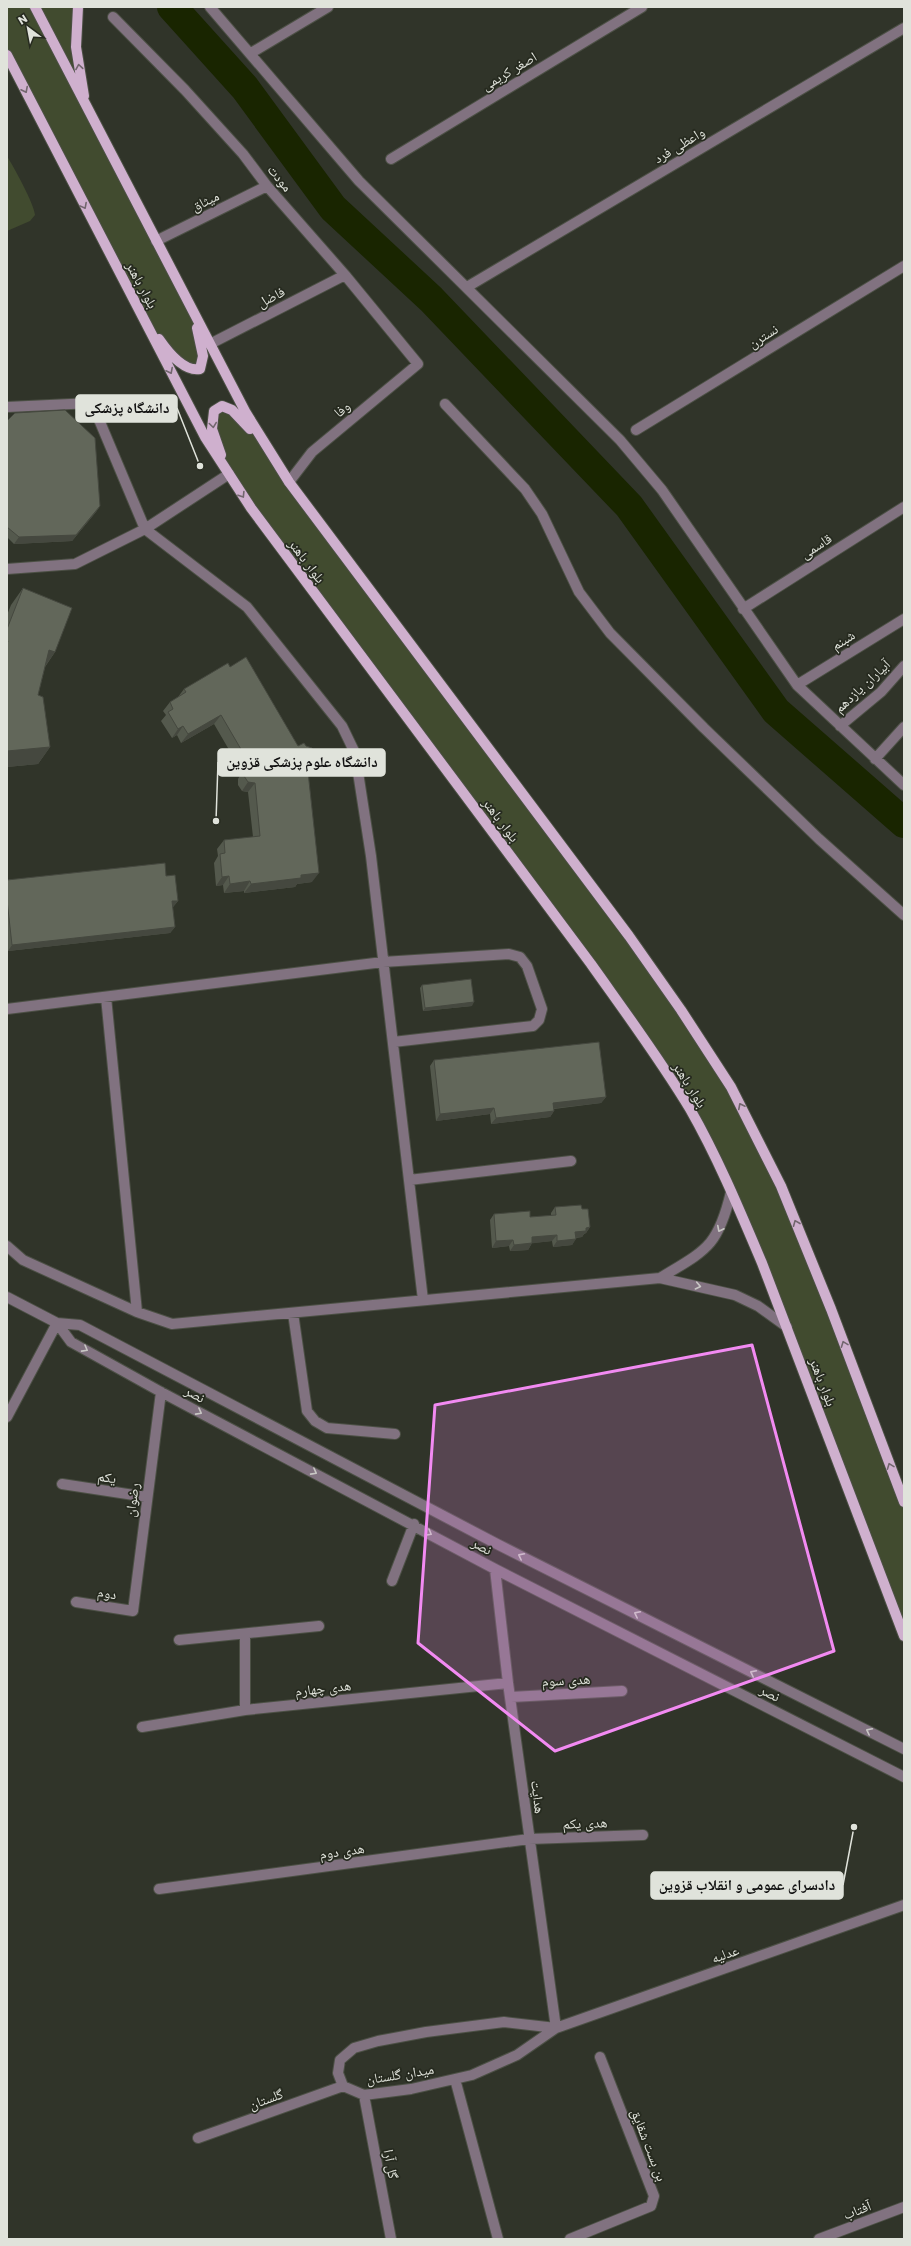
<svg xmlns="http://www.w3.org/2000/svg" width="911" height="2246" font-family="Poppins,'Noto Naskh Arabic',sans-serif">
	<style>
		.green { fill: #414b2f }
		.lines { fill: none; stroke-linecap: round; stroke-linejoin: round }
		.river { stroke: #192500; stroke-width: 30 }
		.minor-casing { stroke: #4c5045; stroke-width: 12 }
		.major-casing { stroke: #4c5045; stroke-width: 12 }
		.minor { stroke: #817280; stroke-width: 10 }
		.major { stroke: #cfb0ce; stroke-width: 10 }
		.wall { fill: #54594d }
		.shaded-wall { fill: #45483f }
		.building { fill: #62675a; stroke: #45483f }
		.oneway { stroke: #72666e }
		.oneway2 { stroke: #c8c7c4 }
		.marked { fill: #f28af2; fill-opacity: 0.2; stroke: #f28af2; stroke-width: 3; stroke-linejoin: round }
		.labels { text-anchor: middle; stroke-width: 3.5; stroke-linejoin: round; paint-order: stroke }
		.street-label { font-size: 14px; fill: #e0e3db; stroke: #262a1f }
		.leader { fill: none; stroke: #e0e3db; stroke-width: 1.5 }
		.callout-dot { fill: #e0e3db; stroke: #262a1f; stroke-width: 1.5 }
		.callout { fill: #e0e3db; stroke: #e0e3db; stroke-width: 1.5 }
		.callout-label { font-size: 15px; text-anchor: middle; font-weight: bold; fill: #111 }
	</style>
	<rect width="100%" height="100%" fill="#303429"/>
	<path class="green" d="M 7,7 L 78,7 L 76,17 L 86,106 L 185,296 L 199,335 L 203,356 L 193,371 L 162,343 L 7,53 Z
		M 7,156 C 14,168 34,203 35,215 L 30,221 L 7,231 Z
		M 232,410 L 272,454 L 629,936 L 731,1087 L 781,1186 L 904,1502 L 904,1636 L 787,1327 L 690,1110 L 642,1036 L 251,508 L 220,451 L 214,411 Z"/>
	<g class="lines">
		<path class="river" d="M 172,7 L 245,88 L 333,208 L 431,299 L 629,506 L 776,711 L 904,823"/>
		<defs>
			<path id="minor" d="M 210,7 L 359,181 L 620,440 L 662,490 L 797,685 L 904,785
				M 113,17 L 185,90 L 243,154 L 267,186 L 345,275 L 418,364 L 312,452 L 289,482
				M 251,53 L 328,7
				M 391,159 L 642,7
				M 156,241 L 267,186
				M 467,287 L 904,28
				M 210,344 L 345,275
				M 445,404 L 525,489 L 542,514 L 579,592 L 610,633 L 704,728 L 819,839 L 904,915
				M 7,407 L 92,403 L 145,529 L 75,564 L 7,569
				M 636,430 L 904,266
				M 229,474 L 145,529 L 247,607 L 342,726 L 355,753 L 371,856 L 423,1300
				M 743,609 L 904,507
				M 797,685 L 904,619
				M 840,726 L 881,692 L 904,666
				M 875,759 L 904,727
				M 106,997 L 137,1312
				M 7,1009 L 383,962 L 509,954 L 520,957 L 527,966 L 542,1009 L 539,1020 L 533,1026 L 393,1042
				M 409,1180 L 571,1161
				M 7,1246 L 23,1260 L 137,1312 L 172,1324 L 660,1278 L 735,1295 L 758,1306 L 787,1327
				M 660,1278 C 706,1250 718,1247 731,1192
				M 7,1297 L 57,1323 L 80,1325 L 497,1544 L 904,1749
				M 293,1313 L 307,1411 L 315,1421 L 327,1428 L 395,1434
				M 57,1323 L 71,1342 L 161,1392 L 495,1569 L 904,1777
				M 7,1417 L 57,1323
				M 62,1484 L 147,1497
				M 495,1569 L 508,1683 L 556,2028
				M 392,1581 L 414,1524
				M 76,1602 L 133,1611 L 161,1392
				M 179,1640 L 319,1626
				M 511,1697 L 622,1691
				M 245,1710 L 245,1635
				M 142,1727 L 245,1710 L 508,1683
				M 159,1889 L 529,1839 L 643,1835
				M 556,2028 L 504,2022 L 426,2032 L 378,2041 L 354,2048 L 340,2060 L 338,2073 L 343,2086 L 364,2095 L 411,2089 L 472,2075 L 517,2055 L 556,2028 L 904,1905
				M 455,2079 L 498,2239
				M 364,2095 L 391,2239
				M 198,2138 L 343,2086
				M 570,2239 L 651,2206 L 654,2196 L 600,2057
				M 819,2239 L 904,2207"/>
			<path id="major" d="M 35,7 L 246,413 L 289,482 L 629,936 L 681,1010 L 731,1087 L 781,1186 L 831,1309 L 904,1502
				M 78,7 L 76,47 L 84,96
				M 7,55 L 205,437 L 251,508 L 591,964 C 625,1012 660,1059 690,1109 C 718,1158 740,1211 762,1263 L 904,1636
				M 159,339 C 168,352 184,372 200,369 L 203,356 L 197,328
				M 221,455 L 212,429 L 214,411 L 222,406 L 232,410 L 250,429"/>
		</defs>
		<use href="#minor" class="minor-casing"/>
		<use href="#major" class="major-casing"/>
		<use href="#minor" class="minor"/>
		<use href="#major" class="major"/>
	</g>
	<path class="wall" d="M 7,421 L 100,506 L 96,512 L 72,541 L 14,544 L 7,537 Z
		M 23,588 L 55,652 L 45,667 L 38,695 L 50,747 L 38,764 L 7,767 L 7,615 L 11,605 Z
		M 230,667 L 298,746 L 312,767 L 308,778 L 312,882 L 297,884 L 295,887 L 244,893 L 244,891 L 224,893 L 223,885 L 216,886 L 214,863 L 218,856 L 217,849 L 224,840 L 253,837 L 248,792 L 242,791 L 238,785 L 238,779 L 242,772 L 214,724 L 181,743 L 177,735 L 172,738 L 161,721 L 166,715 L 163,711 L 170,702 L 178,697 L 184,689 Z
		M 166,876 L 178,901 L 173,907 L 172,907 L 175,927 L 170,933 L 8,951 L 7,946 L 7,880 Z
		M 422,985 L 472,1006 L 423,1011 L 420,988 Z
		M 434,1060 L 606,1097 L 601,1103 L 554,1109 L 554,1111 L 550,1117 L 491,1124 L 490,1114 L 436,1121 L 430,1066 Z
		M 555,1207 L 582,1209 L 590,1227 L 586,1233 L 584,1234 L 582,1237 L 576,1238 L 572,1245 L 553,1247 L 552,1241 L 532,1243 L 528,1250 L 510,1251 L 509,1246 L 492,1248 L 490,1220 L 494,1214 L 530,1217 L 551,1216 L 551,1213 Z"/>
	<path class="shaded-wall" d="M 100,506 L 96,512 L 72,541 L 14,544 L 19,537 Z
		M 49,650 L 55,652 L 43,669 Z
		M 221,715 L 214,724 L 181,743 L 188,734 Z
		M 183,726 L 177,735 L 172,738 L 178,729 Z
		M 50,747 L 38,764 L 7,767 L 7,751 Z
		M 308,772 L 313,772 L 306,781 Z
		M 248,782 L 255,783 L 248,792 L 242,791 Z
		M 319,873 L 312,882 L 297,884 L 295,887 L 244,893 L 251,884 L 301,875 Z
		M 229,876 L 223,885 L 216,886 L 222,877 Z
		M 250,881 L 244,891 L 224,893 L 230,884 Z
		M 172,901 L 178,901 L 173,907 L 167,907 Z
		M 175,927 L 170,933 L 8,951 L 12,945 Z
		M 474,1002 L 472,1006 L 423,1011 L 425,1008 Z
		M 606,1097 L 601,1103 L 549,1109 L 553,1103 Z
		M 494,1108 L 490,1114 L 436,1121 L 440,1114 Z
		M 554,1111 L 550,1117 L 491,1124 L 496,1118 Z
		M 590,1227 L 586,1233 L 584,1234 L 582,1237 L 571,1238 L 575,1232 L 586,1228 Z
		M 557,1235 L 552,1241 L 527,1244 L 532,1237 Z
		M 576,1239 L 572,1245 L 553,1247 L 557,1241 Z
		M 513,1240 L 509,1246 L 492,1248 L 496,1241 Z
		M 532,1243 L 528,1250 L 510,1251 L 514,1245 Z"/>
	<path class="building" d="M 65,410 L 95,438 L 100,506 L 76,535 L 19,537 L 7,527 L 7,421 L 15,413 Z
		M 23,588 L 72,608 L 55,652 L 49,650 L 38,695 L 43,697 L 50,747 L 7,751 L 7,643 L 8,641 L 7,640 L 7,629 Z
		M 246,657 L 298,746 L 304,743 L 306,746 L 312,748 L 316,754 L 316,761 L 312,767 L 313,772 L 308,772 L 319,873 L 301,875 L 301,878 L 251,884 L 250,881 L 230,884 L 229,876 L 222,877 L 220,854 L 225,853 L 224,840 L 260,836 L 255,783 L 248,782 L 244,776 L 244,770 L 249,763 L 221,715 L 188,734 L 183,726 L 178,729 L 168,712 L 173,709 L 170,702 L 186,692 L 184,689 L 228,663 L 230,667 Z
		M 165,863 L 166,876 L 175,875 L 178,901 L 172,901 L 175,927 L 12,945 L 7,900 L 7,880 Z
		M 471,979 L 474,1002 L 425,1008 L 422,985 Z
		M 599,1042 L 606,1097 L 553,1103 L 554,1111 L 496,1118 L 494,1108 L 440,1114 L 434,1060 Z
		M 581,1205 L 582,1209 L 588,1209 L 590,1227 L 586,1228 L 586,1231 L 575,1232 L 576,1239 L 557,1241 L 557,1235 L 532,1237 L 532,1243 L 514,1245 L 513,1240 L 496,1241 L 494,1214 L 530,1211 L 530,1217 L 556,1215 L 555,1207 Z"/>
	<defs><path id="oneway-chevron" d="M-2-3.5L2.5 0L-2 3.5" fill="none" stroke-width="1.6" stroke-linecap="round" stroke-linejoin="round"/></defs>
	<g class="oneway">
		<use href="#oneway-chevron" transform="translate(79 67) rotate(-99)"/>
		<use href="#oneway-chevron" transform="translate(25 90) rotate(63)"/>
		<use href="#oneway-chevron" transform="translate(84 206) rotate(62)"/>
		<use href="#oneway-chevron" transform="translate(170 371) rotate(63)"/>
		<use href="#oneway-chevron" transform="translate(213 425) rotate(82)"/>
		<use href="#oneway-chevron" transform="translate(242 495) rotate(58)"/>
		<use href="#oneway-chevron" transform="translate(741 1106) rotate(-117)"/>
		<use href="#oneway-chevron" transform="translate(796 1223) rotate(-112)"/>
		<use href="#oneway-chevron" transform="translate(844 1344) rotate(-111)"/>
		<use href="#oneway-chevron" transform="translate(890 1466) rotate(-111)"/>
	</g>
	<g class="oneway2">
		<use href="#oneway-chevron" transform="translate(720 1229) rotate(117)"/>
		<use href="#oneway-chevron" transform="translate(698 1286) rotate(12)"/>
		<use href="#oneway-chevron" transform="translate(85 1349) rotate(29)"/>
		<use href="#oneway-chevron" transform="translate(199 1412) rotate(28)"/>
		<use href="#oneway-chevron" transform="translate(314 1472) rotate(28)"/>
		<use href="#oneway-chevron" transform="translate(429 1533) rotate(29)"/>
		<use href="#oneway-chevron" transform="translate(521 1556) rotate(-153)"/>
		<use href="#oneway-chevron" transform="translate(637 1614) rotate(-153)"/>
		<use href="#oneway-chevron" transform="translate(753 1673) rotate(-153)"/>
		<use href="#oneway-chevron" transform="translate(869 1731) rotate(-153)"/>
	</g>
	<path class="marked" d="M 752,1345 L 834,1651 L 555,1751 L 418,1643 L 435,1405 Z"/>
	<g class="labels">
		<g class="street-label">
			<text transform="translate(509 71) rotate(-31)" y="5">اصغر کریمی</text>
			<text transform="translate(679 145) rotate(-31)" y="5">واعظی فرد</text>
			<text transform="translate(280 178) rotate(51)" y="5">مودت</text>
			<text transform="translate(205 201) rotate(-26)" y="5">میثاق</text>
			<text transform="translate(142 285) rotate(62)" y="5">بلوار باهنر</text>
			<text transform="translate(271 297) rotate(-27)" y="5">فاضل</text>
			<text transform="translate(763 336) rotate(-32)" y="5">نسترن</text>
			<text transform="translate(342 409) rotate(-40)" y="5">وفا</text>
			<text transform="translate(816 546) rotate(-32)" y="5">قاسمی</text>
			<text transform="translate(307 561) rotate(53)" y="5">بلوار باهنر</text>
			<text transform="translate(843 640) rotate(-32)" y="5">شبنم</text>
			<text transform="translate(862 686) rotate(-43)" y="5">آبیاران یازدهم</text>
			<text transform="translate(501 820) rotate(53)" y="5">بلوار باهنر</text>
			<text transform="translate(690 1085) rotate(58)" y="5">بلوار باهنر</text>
			<text transform="translate(823 1382) rotate(69)" y="5">بلوار باهنر</text>
			<text transform="translate(195 1394) rotate(28)" y="5">نصر</text>
			<text transform="translate(107 1477) rotate(9)" y="5">یکم</text>
			<text transform="translate(132 1500) rotate(-83)" y="5">رضوان</text>
			<text transform="translate(482 1546) rotate(29)" y="5">نصر</text>
			<text transform="translate(107 1593) rotate(9)" y="5">دوم</text>
			<text transform="translate(566 1680) rotate(-3)" y="5">هدی سوم</text>
			<text transform="translate(323 1688) rotate(-6)" y="5">هدی چهارم</text>
			<text transform="translate(770 1693) rotate(27)" y="5">نصر</text>
			<text transform="translate(538 1797) rotate(83)" y="5">هدایت</text>
			<text transform="translate(585 1823) rotate(-2)" y="5">هدی یکم</text>
			<text transform="translate(342 1851) rotate(-8)" y="5">هدی دوم</text>
			<text transform="translate(725 1954) rotate(-19)" y="5">عدلیه</text>
			<text transform="translate(400 2074) rotate(-9)" y="5">میدان گلستان</text>
			<text transform="translate(266 2099) rotate(-20)" y="5">گلستان</text>
			<text transform="translate(649 2145) rotate(69)" y="5">بن بست شقایق</text>
			<text transform="translate(391 2164) rotate(80)" y="5">گل آرا</text>
			<text transform="translate(857 2210) rotate(-21)" y="5">آفتاب</text>
		</g>
	</g>
	<path class="leader" d="M200 466L177 408M216 821L218 762M854 1827L843 1885"/>
	<g class="callout-dot">
		<circle cx="200" cy="466" r="4"/>
		<circle cx="216" cy="821" r="4"/>
		<circle cx="854" cy="1827" r="4"/>
	</g>
	<g class="callout">
		<rect x="76" y="395" width="101" height="27" rx="4"/>
		<rect x="218" y="749" width="167" height="27" rx="4"/>
		<rect x="651" y="1872" width="192" height="27" rx="4"/>
	</g>
	<g class="callout-label">
		<text x="127" y="413">دانشگاه پزشکی</text>
		<text x="302" y="767">دانشگاه علوم پزشکی قزوین</text>
		<text x="747" y="1890">دادسرای عمومی و انقلاب قزوین</text>
	</g>
	<rect width="911" height="2246" fill="none" stroke="#e0e3db" stroke-width="16"/>
	<g transform="translate(28 28) rotate(328)" stroke="#262a1f" stroke-width="3" paint-order="stroke">
	<path d="M0-3L7 15L0 10L-7 15Z" fill="#e0e3db"/>
	<text y="-6" font-size="11" font-weight="bold" text-anchor="middle" fill="#e0e3db">N</text>
	</g>
</svg>
